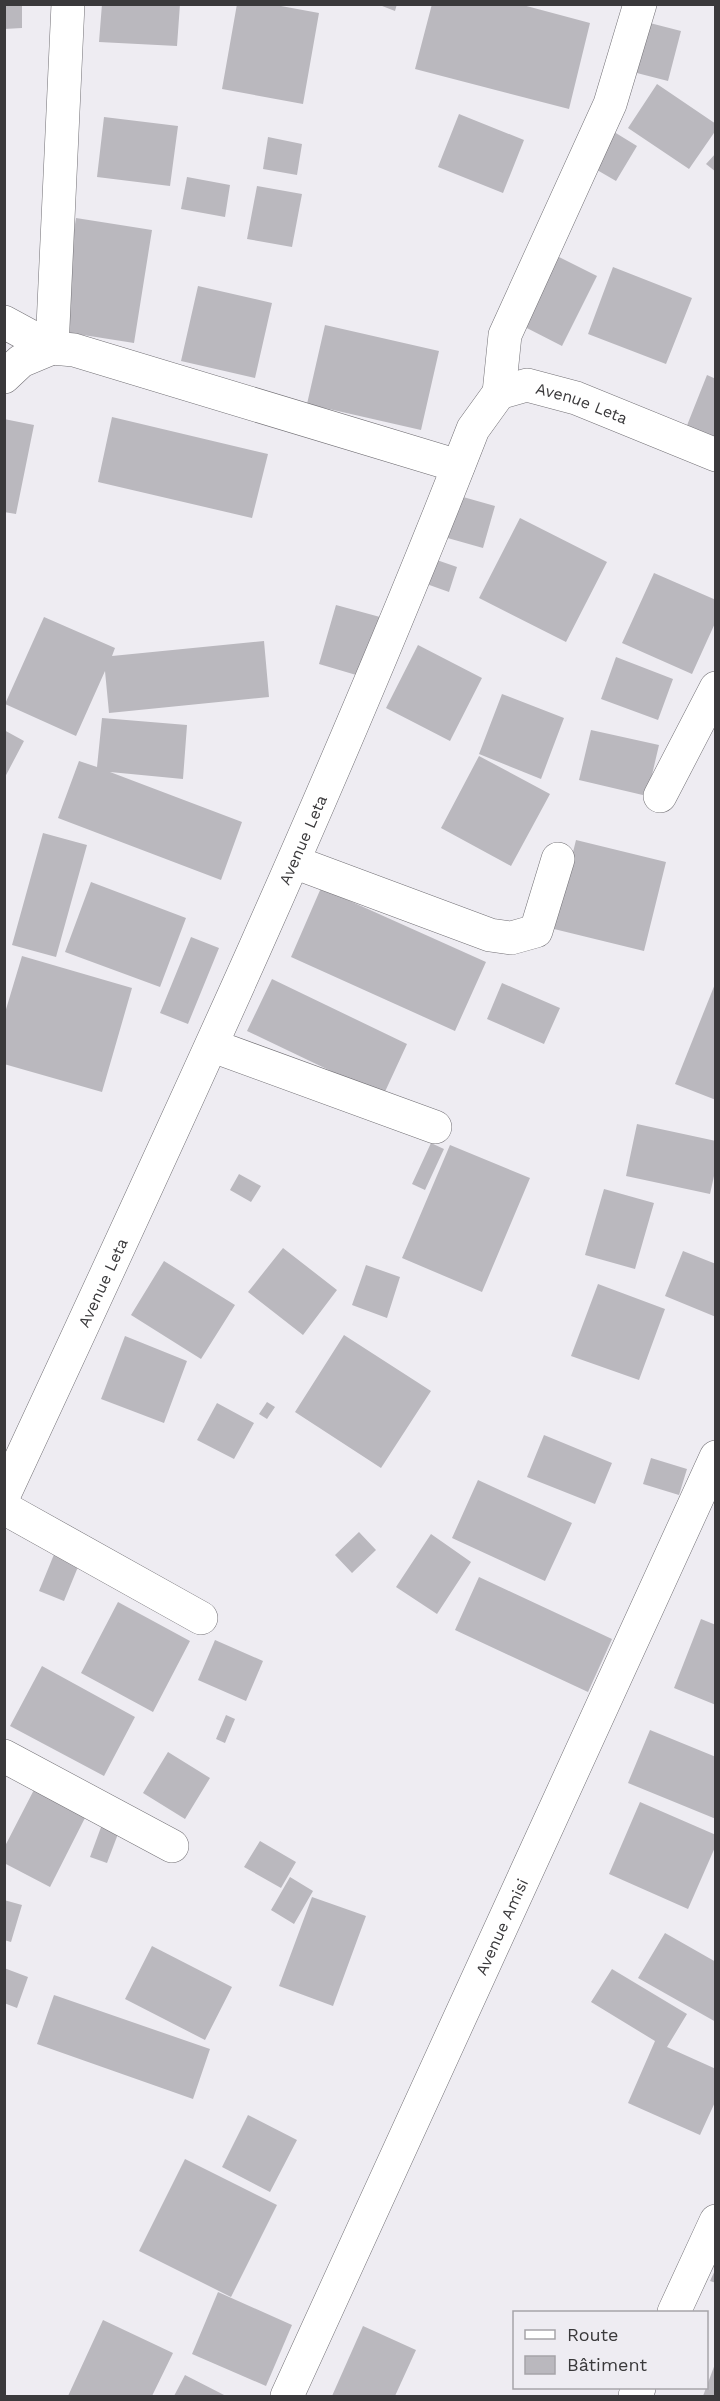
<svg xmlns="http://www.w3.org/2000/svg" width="720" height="2401" font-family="'Work Sans',sans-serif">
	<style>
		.building { fill: #bab8be }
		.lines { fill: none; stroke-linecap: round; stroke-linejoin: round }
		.minor-casing { stroke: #727075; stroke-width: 34 }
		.minor { stroke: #fff; stroke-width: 33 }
		.labels { text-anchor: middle; stroke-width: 6; stroke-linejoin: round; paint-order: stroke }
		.street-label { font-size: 16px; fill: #3a393b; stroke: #eeecf2 }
	</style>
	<rect width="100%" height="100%" fill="#eeecf2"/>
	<path class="building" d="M 4,4 L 22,4 L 22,28 L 4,29 Z
		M 102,4 L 180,4 L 177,46 L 99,42 Z
		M 237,4 L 270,4 L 319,13 L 303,104 L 222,89 Z
		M 377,4 L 397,4 L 395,11 Z
		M 432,4 L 519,4 L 590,23 L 569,109 L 415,69 Z
		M 646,22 L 681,31 L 668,81 L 633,72 Z
		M 657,84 L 716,124 L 716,130 L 689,169 L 628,128 Z
		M 459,114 L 524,140 L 503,193 L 438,167 Z
		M 104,117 L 178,126 L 170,186 L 97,177 Z
		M 606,127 L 637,146 L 616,181 L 585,163 Z
		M 268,137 L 302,144 L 297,175 L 263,169 Z
		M 716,153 L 716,172 L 706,164 Z
		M 187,177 L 230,185 L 225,217 L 181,209 Z
		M 257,186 L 302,194 L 292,247 L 247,239 Z
		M 76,218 L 152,230 L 134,343 L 58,331 Z
		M 553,254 L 597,276 L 562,346 L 519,324 Z
		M 613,267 L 692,298 L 666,364 L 588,334 Z
		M 198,286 L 272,303 L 255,378 L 181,361 Z
		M 325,325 L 439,351 L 421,430 L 307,404 Z
		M 707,375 L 716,379 L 716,436 L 712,444 L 684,433 Z
		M 112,417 L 268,454 L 252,518 L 98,482 Z
		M 4,419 L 34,425 L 16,514 L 4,512 Z
		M 456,495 L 495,506 L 483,548 L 444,537 Z
		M 520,518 L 607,562 L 566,642 L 479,598 Z
		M 431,558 L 457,567 L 449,592 L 421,582 Z
		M 654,573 L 716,600 L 716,621 L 692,674 L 622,643 Z
		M 336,605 L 380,617 L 363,677 L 319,664 Z
		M 44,617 L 115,648 L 112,656 L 264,641 L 269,697 L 109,713 L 105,671 L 76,736 L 5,704 Z
		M 418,645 L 482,678 L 450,741 L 386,708 Z
		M 616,657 L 673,679 L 658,720 L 601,699 Z
		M 502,694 L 564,718 L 541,779 L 479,754 Z
		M 102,718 L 187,725 L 183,779 L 110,772 L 242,822 L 221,880 L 58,818 L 79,761 L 97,767 Z
		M 4,730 L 24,741 L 4,779 Z
		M 591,730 L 659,745 L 647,796 L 579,780 Z
		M 479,756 L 550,794 L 511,866 L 441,828 Z
		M 43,833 L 87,845 L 56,957 L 12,945 Z
		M 576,840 L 666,862 L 644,951 L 554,929 Z
		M 91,882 L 186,918 L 160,987 L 65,952 Z
		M 321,888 L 486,962 L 455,1031 L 291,957 Z
		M 191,937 L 219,948 L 188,1024 L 160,1013 Z
		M 22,956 L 132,988 L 102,1092 L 4,1064 L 4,1016 Z
		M 272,979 L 407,1044 L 383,1096 L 247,1031 Z
		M 502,983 L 560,1008 L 544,1044 L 487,1019 Z
		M 715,984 L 716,984 L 716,1100 L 675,1084 Z
		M 637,1124 L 716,1141 L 716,1167 L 710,1194 L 626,1176 Z
		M 431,1143 L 444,1149 L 425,1190 L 412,1184 Z
		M 450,1145 L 530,1178 L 482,1292 L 402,1258 Z
		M 239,1174 L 261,1186 L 251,1202 L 230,1190 Z
		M 604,1189 L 654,1203 L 635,1269 L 585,1255 Z
		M 283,1248 L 337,1290 L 303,1335 L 248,1292 Z
		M 683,1251 L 716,1264 L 716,1317 L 665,1296 Z
		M 164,1261 L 235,1305 L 201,1359 L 131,1315 Z
		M 366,1265 L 400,1277 L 387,1318 L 352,1305 Z
		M 598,1284 L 665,1309 L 639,1380 L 571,1356 Z
		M 344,1335 L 431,1391 L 381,1468 L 295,1412 Z
		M 125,1336 L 187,1361 L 164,1423 L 101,1399 Z
		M 267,1402 L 275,1407 L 267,1419 L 259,1414 Z
		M 217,1403 L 254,1423 L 234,1459 L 197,1440 Z
		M 544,1435 L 612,1463 L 595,1504 L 527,1477 Z
		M 651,1458 L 687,1469 L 679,1495 L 643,1484 Z
		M 478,1480 L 572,1523 L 545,1581 L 452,1538 Z
		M 359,1532 L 376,1550 L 352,1573 L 335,1555 Z
		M 431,1534 L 471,1562 L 437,1614 L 396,1587 Z
		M 55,1552 L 80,1562 L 64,1601 L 39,1591 Z
		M 479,1577 L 612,1639 L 588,1692 L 455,1630 Z
		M 118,1602 L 190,1641 L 153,1712 L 81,1673 Z
		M 701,1619 L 716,1625 L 716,1705 L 674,1688 Z
		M 215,1640 L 263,1661 L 246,1701 L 198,1680 Z
		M 42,1666 L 135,1717 L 104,1776 L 10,1726 Z
		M 226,1715 L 235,1719 L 225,1743 L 216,1739 Z
		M 650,1730 L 716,1757 L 716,1819 L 628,1783 Z
		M 168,1752 L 210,1778 L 185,1819 L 143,1793 Z
		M 38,1782 L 90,1808 L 50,1887 L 4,1863 L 4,1848 Z
		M 640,1802 L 716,1835 L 716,1845 L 688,1909 L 609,1874 Z
		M 104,1819 L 121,1826 L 107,1863 L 90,1857 Z
		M 260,1841 L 296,1862 L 281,1888 L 244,1867 Z
		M 290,1877 L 313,1891 L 294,1924 L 271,1910 Z
		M 312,1897 L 366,1916 L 333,2006 L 279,1986 Z
		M 4,1900 L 22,1905 L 11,1942 L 4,1940 Z
		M 665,1933 L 716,1962 L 716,2022 L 638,1978 Z
		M 152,1946 L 232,1987 L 205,2040 L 125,1999 Z
		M 4,1968 L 28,1977 L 17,2008 L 4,2003 Z
		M 612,1969 L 687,2014 L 667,2047 L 716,2069 L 716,2100 L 700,2135 L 628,2103 L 655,2041 L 591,2002 Z
		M 54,1995 L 210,2049 L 193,2099 L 37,2044 Z
		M 248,2115 L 297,2140 L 270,2192 L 222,2167 Z
		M 185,2159 L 277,2205 L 231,2297 L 139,2251 Z
		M 716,2268 L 716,2283 L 710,2281 Z
		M 218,2292 L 292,2325 L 266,2386 L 192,2354 Z
		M 103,2320 L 173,2353 L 152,2396 L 68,2396 Z
		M 363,2326 L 416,2350 L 395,2396 L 332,2396 Z
		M 715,2364 L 716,2396 L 703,2396 Z
		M 185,2375 L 226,2396 L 174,2396 Z"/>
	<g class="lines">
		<defs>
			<g id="minor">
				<path d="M 4,322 L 52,348 L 74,350 L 458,466"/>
				<path d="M 52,348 L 68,4"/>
				<path d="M 4,377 L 21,361 L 52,348"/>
				<path d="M 499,393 L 505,335 L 610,104 L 640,4"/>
				<path d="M 660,796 L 716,688"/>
				<path d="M 294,862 L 490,935 L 511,938 L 536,931 L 558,859"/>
				<path d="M 213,1046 L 435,1127"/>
				<path id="s1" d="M 4,1495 C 168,1142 332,791 473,429 L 499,393 L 527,385 L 576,398 L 716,455"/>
				<path d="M 4,1508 L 201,1618"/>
				<path d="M 4,1756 L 172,1846"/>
				<path d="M 674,2312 L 716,2221"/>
				<path id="s2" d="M 287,2396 L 716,1457"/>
				<path d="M 635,2396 L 639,2388"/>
			</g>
		</defs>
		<use href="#minor" class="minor-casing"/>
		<use href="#minor" class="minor"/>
	</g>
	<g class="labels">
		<g class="street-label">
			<text dy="6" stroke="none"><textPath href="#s1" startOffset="1296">Avenue Leta</textPath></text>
			<text dy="6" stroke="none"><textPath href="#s1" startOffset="720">Avenue Leta</textPath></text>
			<text dy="6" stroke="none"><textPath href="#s1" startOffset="234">Avenue Leta</textPath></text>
			<text dy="6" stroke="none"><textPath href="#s2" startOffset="516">Avenue Amisi</textPath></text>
		</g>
	</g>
	<rect width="720" height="2401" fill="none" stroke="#3a393b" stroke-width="12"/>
	<rect x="513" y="2311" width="195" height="78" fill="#eeecf2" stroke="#a6a4a9" stroke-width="1.5"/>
	<rect x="525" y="2330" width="30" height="9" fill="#ffffff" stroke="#a6a4a9" stroke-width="1.5"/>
	<text x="567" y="2341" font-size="18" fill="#3a393b">Route</text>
	<rect x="525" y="2356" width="30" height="18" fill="#bab8be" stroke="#a6a4a9" stroke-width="1.5"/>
	<text x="567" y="2371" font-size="18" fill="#3a393b">Bâtiment</text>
</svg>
